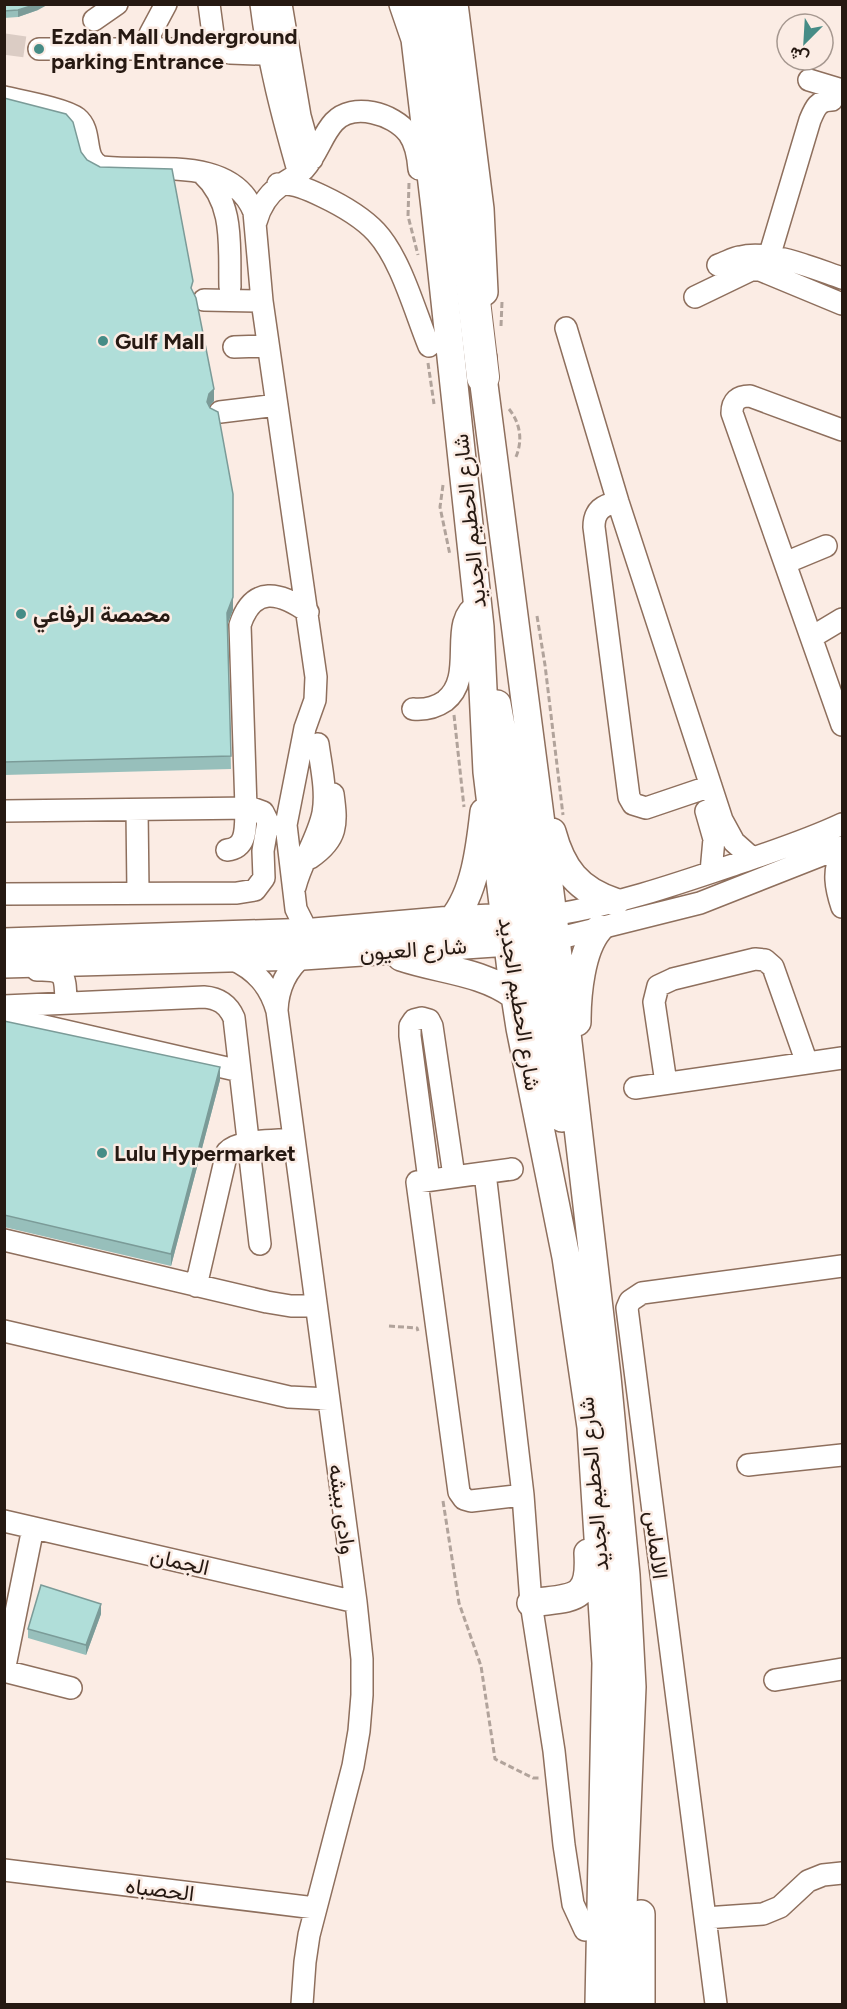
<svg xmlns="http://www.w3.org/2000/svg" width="847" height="2009" font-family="Figtree,Vazirmatn,sans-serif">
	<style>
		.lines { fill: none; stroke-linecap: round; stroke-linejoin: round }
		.minor-tunnel { stroke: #dbccc4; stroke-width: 21; stroke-dasharray: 21 10; stroke-linecap: butt }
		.minor-casing { stroke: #8e6f5d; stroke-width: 24 }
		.major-casing { stroke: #8e6f5d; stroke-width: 30 }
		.highway-casing { stroke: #8e6f5d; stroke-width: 34 }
		.path { stroke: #b1a39b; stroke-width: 3; stroke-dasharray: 6 3; stroke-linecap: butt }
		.minor { stroke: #fff; stroke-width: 21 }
		.major { stroke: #fff; stroke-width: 27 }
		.highway { stroke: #fff; stroke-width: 32 }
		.wall { fill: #97bfbb }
		.shaded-wall { fill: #7b9b98 }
		.building { fill: #b0ded9; stroke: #7b9b98; stroke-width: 1.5 }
		.poi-dot { fill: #468c86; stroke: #fbece4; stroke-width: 2 }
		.labels { text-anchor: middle; stroke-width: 5; stroke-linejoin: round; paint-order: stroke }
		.poi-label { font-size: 22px; font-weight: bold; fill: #261912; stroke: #fbece4; text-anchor: start }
		.street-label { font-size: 22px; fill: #261912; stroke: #fbece4 }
	</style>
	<rect width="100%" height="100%" fill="#fbece4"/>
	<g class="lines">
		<path class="minor-tunnel" d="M 4,44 L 39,49"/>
		<defs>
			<path id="minor" d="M 209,4 L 215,49
				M 261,4 C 268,62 283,118 299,174
				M 281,4 L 300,116 L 312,159
				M 94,20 L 117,4
				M 39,49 L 215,49 L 230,53 L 288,55
				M 152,49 L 150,34 L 166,4
				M 809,80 L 842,90
				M 4,97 C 21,101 66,109 77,118 C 94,132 81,157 101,167 C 150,173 231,154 254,212 L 262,301 L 316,677 L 315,700 L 305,728 L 286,825 L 296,909 L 304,925 L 314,932
				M 202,173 C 235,203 229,246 230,287
				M 278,184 C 291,182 310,190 322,196 C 341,205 362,217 376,232 C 401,259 415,312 429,346
				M 256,222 C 260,207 268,194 281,185 C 289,179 297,176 304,169 C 317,155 322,135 334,122 C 353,102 393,113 409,134 C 416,144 418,156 419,169
				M 769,257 L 810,120 C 815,108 818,100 832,100
				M 718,265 C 725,263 733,258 740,257 C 769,249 815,269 842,278
				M 695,297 L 751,270 L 760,270 L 842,304
				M 204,300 L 262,301
				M 566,328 L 618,502 L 722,820 L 734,842 L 752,858
				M 234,347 L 268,346
				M 220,412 L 277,405
				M 842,430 L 750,396 C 738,396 732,401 732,413 L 842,725
				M 618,502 C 603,505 594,510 594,527 L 629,797 L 633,804 L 646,808 L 711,786
				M 785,563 L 826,546
				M 812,637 L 842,619
				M 413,709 C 425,710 435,708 445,701 C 477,676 446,621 478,604
				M 137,810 L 138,892
				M 4,811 L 252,808 L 263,812 L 268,822 L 263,851 L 264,878 L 255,890 L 237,893 L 4,894
				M 706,811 L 714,839 L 711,872
				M 227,850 C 249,848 245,824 246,808 L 240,625 C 253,585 280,592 308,612
				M 842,854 C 832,870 836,889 842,907
				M 310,858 C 338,839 337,824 333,794
				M 295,887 C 301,862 318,838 323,813 C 327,791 321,766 318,744
				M 553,915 C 614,905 671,886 730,866 C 768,853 806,841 842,824
				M 556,939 L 700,903 L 842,847
				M 232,959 C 256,970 270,986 277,1011 L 356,1602 L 362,1659 L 362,1695 L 359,1731 L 353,1766 L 309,1935 L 305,1962 L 302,2004
				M 37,970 C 67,969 65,977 66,1003
				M 4,1006 L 204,997 C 218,998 228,1004 234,1018 L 260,1244
				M 277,1010 C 278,988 286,970 303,956
				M 4,1014 L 18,1020 L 240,1071
				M 666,1083 L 654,1002 L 658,986 L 673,979 L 755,959 L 765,960 L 773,967 L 807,1063
				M 635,1088 L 842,1058
				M 512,1169 L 417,1182 L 459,1492 L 464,1499 L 471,1501 L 523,1495
				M 485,1173 L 523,1495 L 531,1603 L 554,1751 L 564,1845 L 573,1904 L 585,1930
				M 429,1180 L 410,1036 L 410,1026 L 414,1020 L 422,1018 L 429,1020 L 432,1026 L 454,1176
				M 4,1240 L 267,1302 L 291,1306 L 315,1306
				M 196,1286 L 227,1152 C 239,1139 276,1141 294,1139
				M 4,1331 L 289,1397 L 328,1399
				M 748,1465 L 842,1455
				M 4,1521 L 356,1602
				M 4,1671 L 33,1528
				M 4,1671 L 71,1688
				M 775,1680 L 842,1669
				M 4,1870 L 315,1908
				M 705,1918 L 763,1914 L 780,1907 L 808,1881 L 823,1875 L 842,1873
				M 716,2004 L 627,1308 L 630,1301 L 642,1293 L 842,1266"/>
			<path id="major" d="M 403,4 L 415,39 L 435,208 L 480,627 L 487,772 L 511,970 L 520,1028 L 566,1257 L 591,1427 L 606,1663 L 599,2004
				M 454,4 L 480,209 L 484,292
				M 483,358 L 483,377 L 556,939 L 607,1377 L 626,1575 L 632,1687 L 619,2004
				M 497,704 L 505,747 L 527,917 L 536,931
				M 552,832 C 562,869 578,890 615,902
				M 452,920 C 475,893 480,847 484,812
				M 521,929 L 531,942 L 536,959 L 552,1078 L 562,1118
				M 4,942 L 314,932 L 452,920 L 553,915
				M 401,957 C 439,970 481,971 514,995
				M 4,964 L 303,956 L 556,939
				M 577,1022 C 577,994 581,950 599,929
				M 531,1603 C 572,1597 591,1603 588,1553
				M 641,1914 L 641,2004"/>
			<path id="highway" d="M 428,4 L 472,284 L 483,377"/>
		</defs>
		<use href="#minor" class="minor-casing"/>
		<use href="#major" class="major-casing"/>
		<use href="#highway" class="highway-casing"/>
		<path class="path" d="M 409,183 L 408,216 L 418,255
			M 501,326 L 502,302
			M 428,363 L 434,404
			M 509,409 C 521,424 523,442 515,459
			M 443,485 L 440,507 L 450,555
			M 537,616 L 545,665 L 563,815
			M 454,715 L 464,807
			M 389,1326 L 417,1328 L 418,1331
			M 443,1501 L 459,1603 L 481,1666 L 495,1759 L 533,1778 L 541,1778"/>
		<use href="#minor" class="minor"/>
		<use href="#major" class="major"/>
		<use href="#highway" class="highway"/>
	</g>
	<path class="wall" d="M 4,4 L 38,10 L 18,17 L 4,18 Z
		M 4,98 L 81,152 L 193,292 L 214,401 L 209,406 L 233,610 L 228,624 L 231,769 L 4,775 Z
		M 4,1021 L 220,1080 L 171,1266 L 4,1227 Z
		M 101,1614 L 86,1655 L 28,1638 L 28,1629 Z"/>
	<path class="shaded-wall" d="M 37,4 L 49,4 L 38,10 L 18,17 L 18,10 Z
		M 214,389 L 214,401 L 209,407 L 207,402 L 209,394 Z
		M 233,494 L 233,610 L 227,625 L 227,613 Z
		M 220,1067 L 220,1080 L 171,1266 L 171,1254 Z
		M 101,1604 L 101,1614 L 86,1655 L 86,1645 Z"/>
	<path class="building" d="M 4,4 L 37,4 L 18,10 L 4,11 Z
		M 4,98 L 66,114 L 73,122 L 81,152 L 87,160 L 100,167 L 172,169 L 193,281 L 191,288 L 196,298 L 214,389 L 209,394 L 207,402 L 210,408 L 218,412 L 233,494 L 233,597 L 227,613 L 231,756 L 4,762 Z
		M 4,1021 L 220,1067 L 171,1254 L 4,1215 Z
		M 41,1585 L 101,1604 L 86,1645 L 28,1629 Z"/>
	<g class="poi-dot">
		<circle cx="39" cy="49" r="6"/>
		<circle cx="103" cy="341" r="6"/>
		<circle cx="21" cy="614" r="6"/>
		<circle cx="102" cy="1153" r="6"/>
	</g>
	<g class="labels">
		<g class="poi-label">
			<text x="51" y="44">Ezdan Mall Underground<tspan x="51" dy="25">parking Entrance</tspan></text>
			<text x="115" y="349">Gulf Mall</text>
			<text x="33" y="622">محمصة الرفاعي</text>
			<text x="114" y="1161">Lulu Hypermarket</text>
		</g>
		<g class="street-label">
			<text transform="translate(469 521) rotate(-96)" y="8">شارع الحطيم الجديد</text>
			<text transform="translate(413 949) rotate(-4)" y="8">شارع العيون</text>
			<text transform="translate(520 1004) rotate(81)" y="8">شارع الحطيم الجديد</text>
			<text transform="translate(593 1484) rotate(-95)" y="8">شارع الحطيم الجديد</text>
			<text transform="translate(343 1509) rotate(82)" y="8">وادى بيشه</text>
			<text transform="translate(657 1545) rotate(83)" y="8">الالماس</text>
			<text transform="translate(180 1561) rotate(13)" y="8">الجمان</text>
			<text transform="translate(160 1889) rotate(7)" y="8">الحصباه</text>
		</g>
	</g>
	<rect width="847" height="2009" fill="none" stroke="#261912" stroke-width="12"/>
	<g transform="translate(805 42) rotate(204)"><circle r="28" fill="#fbece4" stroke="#a69890" stroke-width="1.5"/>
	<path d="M0-4.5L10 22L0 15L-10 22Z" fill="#468c86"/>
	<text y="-9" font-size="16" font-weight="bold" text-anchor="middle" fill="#261912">ش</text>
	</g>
</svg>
